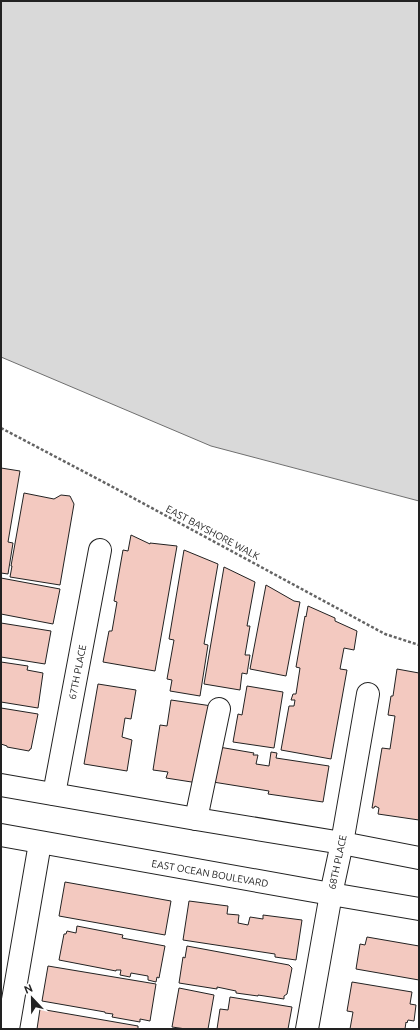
<svg xmlns="http://www.w3.org/2000/svg" width="420" height="1030" font-family="Ubuntu,sans-serif">
	<style>
		.water { fill: #d9d9d9; stroke: #6f6f6f }
		.building { fill: #f3c9c0; stroke: #222 }
		.lines { fill: none; stroke-linecap: round; stroke-linejoin: round }
		.minor-casing { stroke: #222; stroke-width: 24 }
		.major-casing { stroke: #222; stroke-width: 24 }
		.path { stroke: #646464; stroke-width: 2.5; stroke-dasharray: 3 2; stroke-linecap: butt }
		.minor { stroke: #fff; stroke-width: 22 }
		.major { stroke: #fff; stroke-width: 22 }
		.labels { text-anchor: middle; stroke-width: 3; stroke-linejoin: round; paint-order: stroke }
		.street-label { font-size: 10px; fill: #222; stroke: #fff }
	</style>
	<rect width="100%" height="100%" fill="#fff"/>
	<path class="water" d="M 1,1 L 419,1 L 419,501 L 211,446 L 1,357 Z"/>
	<path class="building" d="M 1,468 L 20,471 L 8,542 L 13,543 L 8,574 L 1,573 Z
		M 24,493 L 54,499 L 61,495 L 70,496 L 74,504 L 60,585 L 10,577 L 12,566 L 11,566 Z
		M 131,535 L 150,544 L 150,543 L 177,546 L 155,671 L 103,662 L 109,631 L 112,631 L 117,602 L 114,601 L 123,550 L 128,551 Z
		M 184,550 L 218,564 L 204,644 L 208,645 L 200,696 L 170,691 L 172,680 L 167,679 L 174,640 L 169,639 Z
		M 224,567 L 255,582 L 247,626 L 250,626 L 245,655 L 250,655 L 247,674 L 242,673 L 240,690 L 204,684 Z
		M 1,578 L 60,589 L 53,624 L 1,614 Z
		M 266,585 L 294,601 L 300,602 L 286,676 L 250,669 Z
		M 308,606 L 335,618 L 335,621 L 357,631 L 354,650 L 344,648 L 340,669 L 347,670 L 331,759 L 281,750 L 289,706 L 294,706 L 295,700 L 291,700 L 293,694 L 296,694 L 300,668 L 296,667 L 305,616 L 306,617 Z
		M 1,623 L 51,631 L 45,664 L 1,657 Z
		M 1,662 L 28,666 L 27,670 L 43,673 L 38,708 L 1,702 Z
		M 397,669 L 419,673 L 419,820 L 378,814 L 379,808 L 375,806 L 374,808 L 372,808 L 382,748 L 390,749 L 395,716 L 388,715 L 391,696 L 393,696 Z
		M 98,684 L 136,690 L 131,719 L 125,718 L 122,737 L 132,740 L 127,771 L 84,764 Z
		M 247,686 L 283,692 L 274,748 L 233,742 L 238,714 L 242,715 Z
		M 171,700 L 212,706 L 198,783 L 166,778 L 168,772 L 153,770 L 160,725 L 167,726 Z
		M 1,708 L 38,714 L 31,749 L 30,749 L 29,751 L 7,747 L 7,746 L 1,744 Z
		M 219,747 L 254,753 L 253,755 L 258,755 L 256,764 L 269,766 L 271,752 L 277,753 L 276,758 L 329,766 L 323,802 L 268,794 L 269,791 L 213,782 Z
		M 65,882 L 171,901 L 165,935 L 59,916 Z
		M 189,901 L 228,906 L 227,914 L 239,915 L 238,923 L 248,925 L 250,917 L 263,919 L 263,915 L 302,920 L 296,960 L 275,957 L 275,954 L 183,940 Z
		M 77,926 L 123,935 L 122,938 L 165,946 L 159,978 L 157,977 L 156,982 L 148,980 L 148,976 L 131,973 L 130,977 L 120,975 L 121,970 L 116,970 L 116,971 L 59,960 L 64,934 L 66,934 L 67,931 L 76,933 Z
		M 367,937 L 419,946 L 419,980 L 356,969 L 360,944 L 365,945 Z
		M 187,946 L 289,965 L 292,968 L 287,994 L 284,996 L 284,999 L 258,995 L 258,996 L 236,993 L 236,991 L 217,987 L 217,989 L 179,983 L 183,957 L 185,958 Z
		M 48,966 L 156,984 L 150,1021 L 140,1019 L 140,1022 L 112,1017 L 113,1014 L 105,1013 L 105,1012 L 42,1001 Z
		M 352,982 L 412,992 L 410,1004 L 416,1005 L 414,1021 L 408,1020 L 407,1023 L 406,1022 L 405,1029 L 350,1029 L 353,1012 L 347,1011 Z
		M 179,988 L 214,995 L 208,1029 L 186,1029 L 172,1027 Z
		M 230,997 L 292,1007 L 288,1029 L 217,1029 L 220,1009 L 228,1010 Z
		M 40,1009 L 138,1026 L 138,1029 L 37,1029 Z"/>
	<g class="lines">
		<defs>
			<path id="minor" d="M 54,794 L 100,550
				M 196,819 L 219,709
				M 8,1029 L 40,843
				M 307,1029 L 331,894 L 342,843 L 368,694"/>
			<path id="major" d="M 1,785 L 196,819 L 342,843 L 419,858
				M 1,835 L 331,894 L 419,909"/>
		</defs>
		<use href="#minor" class="minor-casing"/>
		<use href="#major" class="major-casing"/>
		<path class="path" d="M 1,428 L 111,486 L 385,634 L 419,645"/>
		<use href="#minor" class="minor"/>
		<use href="#major" class="major"/>
	</g>
	<g class="labels">
		<g class="street-label">
			<text transform="translate(213 532) rotate(28)" y="4">EAST BAYSHORE WALK</text>
			<text transform="translate(77 672) rotate(-79)" y="4">67TH PLACE</text>
			<text transform="translate(337 862) rotate(-78)" y="4">68TH PLACE</text>
			<text transform="translate(210 873) rotate(10)" y="4">EAST OCEAN BOULEVARD</text>
		</g>
	</g>
	<rect width="420" height="1030" fill="none" stroke="#222222" stroke-width="4"/>
	<g transform="translate(32 998) rotate(338)" stroke="#ffffff" stroke-width="3" paint-order="stroke">
	<path d="M0-3L7 15L0 10L-7 15Z" fill="#222222"/>
	<text y="-6" font-size="11" font-weight="bold" text-anchor="middle" fill="#222222">N</text>
	</g>
</svg>
